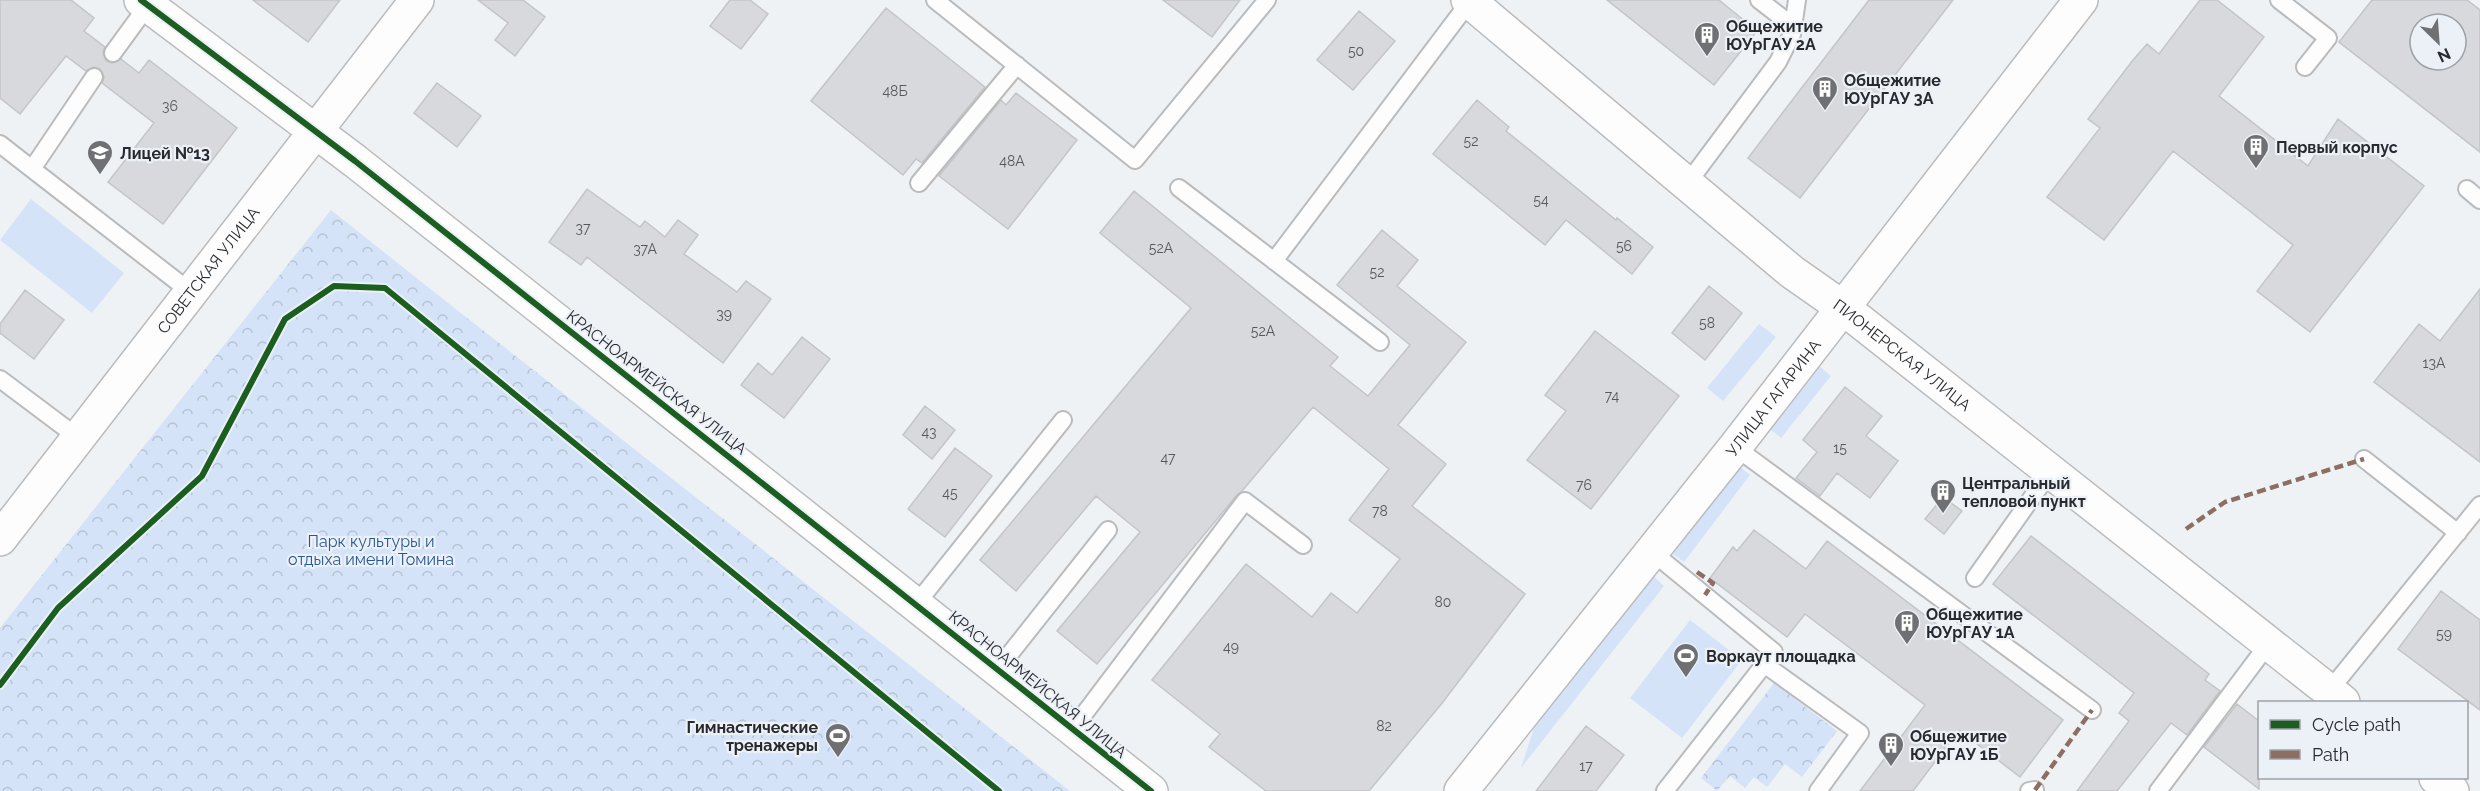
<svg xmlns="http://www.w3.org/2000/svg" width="2480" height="791" font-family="Raleway,sans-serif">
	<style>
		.grass { fill: #d4e3f8 }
		.park { fill: url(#park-crowns) }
		.building { fill: #d7d9dc; stroke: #c3c5c7; stroke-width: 1.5; fill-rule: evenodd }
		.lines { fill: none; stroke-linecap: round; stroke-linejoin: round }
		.service-casing { stroke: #b9bbbd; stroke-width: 20 }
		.minor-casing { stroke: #b9bbbd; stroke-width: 36 }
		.tertiary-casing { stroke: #b9bbbd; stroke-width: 36 }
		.secondary-casing { stroke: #b9bbbd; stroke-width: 36 }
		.service { stroke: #fdfdfe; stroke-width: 16 }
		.minor { stroke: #fdfdfe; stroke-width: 33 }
		.tertiary { stroke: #fdfdfe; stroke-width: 33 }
		.secondary { stroke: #fdfdfe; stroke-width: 33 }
		.quiet { stroke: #8d6e63; stroke-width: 4.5; stroke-dasharray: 9 4.5; stroke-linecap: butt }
		.cycleway-casing { stroke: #ecf1f8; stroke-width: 10 }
		.cycleway { stroke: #1b5e20; stroke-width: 6 }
		.labels { text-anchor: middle; stroke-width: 4.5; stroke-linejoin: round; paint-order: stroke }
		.number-label { font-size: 14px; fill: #55575a }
		.poi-label { font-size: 16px; font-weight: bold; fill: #282a2d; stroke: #ecf1f8; text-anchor: start }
		.street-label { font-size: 16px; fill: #282a2d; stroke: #ecf1f8 }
		.park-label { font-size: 16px; fill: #295793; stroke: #ecf1f8 }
	</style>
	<defs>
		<pattern id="park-crowns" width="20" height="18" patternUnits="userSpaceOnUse" patternTransform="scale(1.5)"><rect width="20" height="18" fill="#d4e3f8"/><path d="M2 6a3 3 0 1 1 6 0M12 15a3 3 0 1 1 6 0" fill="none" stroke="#b6c3d5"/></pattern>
	</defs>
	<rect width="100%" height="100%" fill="#eff2f5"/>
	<path class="grass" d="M 31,199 L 124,273 L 92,313 L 0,240 Z
		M 1759,324 L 1776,337 L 1723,401 L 1707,388 Z
		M 1819,366 L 1831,376 L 1781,438 L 1769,428 Z
		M 1739,466 L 1750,475 L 1684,562 L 1673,554 Z
		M 1651,574 L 1664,586 L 1521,768 L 1534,728 Z
		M 1690,620 L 1742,660 L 1682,738 L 1630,698 Z"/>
	<path class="park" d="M 331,210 L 424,284 L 1070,791 L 0,791 L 0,628 Z
		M 1774,683 L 1837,731 L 1802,777 L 1785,764 L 1767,787 L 1754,777 L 1745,788 L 1730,776 L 1717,791 L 1701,778 Z"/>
	<path class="building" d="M 0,0 L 71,0 L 94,18 L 84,31 L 105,47 L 103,52 L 106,61 L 112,63 L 121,59 L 139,73 L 149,60 L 237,128 L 163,224 L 108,182 L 154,123 L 102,83 L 104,77 L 100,69 L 94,67 L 86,71 L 66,56 L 20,114 L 0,98 Z
		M 253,0 L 340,0 L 308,42 Z
		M 478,0 L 523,0 L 545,17 L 515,56 L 495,40 L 508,23 Z
		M 730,0 L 750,0 L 768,14 L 741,49 L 710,26 Z
		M 1163,0 L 1240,0 L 1212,37 Z
		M 1607,0 L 1719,0 L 1757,31 L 1714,85 Z
		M 1869,0 L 1953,0 L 1800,198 L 1748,158 Z
		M 2200,0 L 2217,0 L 2264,37 L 2219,96 L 2308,166 L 2338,119 L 2424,186 L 2310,332 L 2257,291 L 2293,245 L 2173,151 L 2104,240 L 2047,197 L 2100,128 L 2088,119 L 2133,60 L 2147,44 L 2159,54 Z
		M 2372,0 L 2467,0 L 2480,10 L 2480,152 L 2339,42 ZM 2420,24 L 2456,24 L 2456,60 L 2420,60 Z
		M 886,8 L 985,87 L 922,163 L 916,159 L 903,175 L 811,101 Z
		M 1359,11 L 1395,41 L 1353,90 L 1317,60 Z
		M 437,83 L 481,116 L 457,147 L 414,113 Z
		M 1016,93 L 1077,140 L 1008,229 L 939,176 L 1001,100 L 1006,105 Z
		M 1477,100 L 1509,127 L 1506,131 L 1616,220 L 1617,218 L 1653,247 L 1632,274 L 1566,220 L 1545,245 L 1433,154 Z
		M 587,189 L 640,227 L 645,221 L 665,237 L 678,220 L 698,235 L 684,254 L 737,292 L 746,281 L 771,299 L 723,363 L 587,257 L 581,265 L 549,242 Z
		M 1134,191 L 1338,357 L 1330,366 L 1368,396 L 1410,345 L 1337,285 L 1382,230 L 1418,260 L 1397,286 L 1466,342 L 1398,425 L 1446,464 L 1412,506 L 1525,594 L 1443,702 L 1369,791 L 1266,791 L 1209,747 L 1220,734 L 1152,680 L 1246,564 L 1312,617 L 1331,593 L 1357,613 L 1400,559 L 1349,520 L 1389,469 L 1313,407 L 1242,491 L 1237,495 L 1097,664 L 1057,631 L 1140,532 L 1096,496 L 1016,591 L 980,560 L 1191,308 L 1100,233 Z
		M 1709,286 L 1742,313 L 1705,360 L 1672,333 Z
		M 2480,289 L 2480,462 L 2374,382 L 2419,324 L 2440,341 Z
		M 25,290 L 64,320 L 34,359 L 0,333 L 0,324 Z
		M 1595,331 L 1679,396 L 1591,509 L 1527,460 L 1566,411 L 1545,395 Z
		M 802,337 L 830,359 L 784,418 L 741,385 L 758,363 L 772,375 Z
		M 1845,387 L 1882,416 L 1866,436 L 1898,461 L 1870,498 L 1837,473 L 1820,496 L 1796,478 L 1817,452 L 1803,440 Z
		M 925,406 L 955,430 L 932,459 L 903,435 Z
		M 955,448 L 992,476 L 945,537 L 908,509 Z
		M 1943,497 L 1962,511 L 1944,534 L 1925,519 Z
		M 1754,530 L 1806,569 L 1827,541 L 2063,720 L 2020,777 L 1959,730 L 1913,791 L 1860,791 L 1925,705 L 1805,614 L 1787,637 L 1710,578 L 1733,547 L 1737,551 Z
		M 2031,536 L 2209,674 L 2205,680 L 2220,691 L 2187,735 L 2171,723 L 2117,791 L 2077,791 L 2129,721 L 2119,713 L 2134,693 L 1993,584 Z
		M 2441,591 L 2480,620 L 2480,710 L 2398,649 Z
		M 2237,704 L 2259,721 L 2259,789 L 2204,747 Z
		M 1586,726 L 1624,755 L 1596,791 L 1536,791 Z"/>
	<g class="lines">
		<defs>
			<path id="service" d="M 935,0 L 1135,160 L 1267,0
				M 1759,0 L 1793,26
				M 2279,0 L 2328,38 L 2305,67
				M 113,53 L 148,5
				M 0,144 L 32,169 L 94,77
				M 32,169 L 192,293
				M 919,183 L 1017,65
				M 1687,184 L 1778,62 L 1792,34 L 1797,0
				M 1179,188 L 1380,342
				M 2467,189 L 2480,200
				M 1274,261 L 1470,1
				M 0,379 L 80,439
				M 1735,447 L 2092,710
				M 2364,459 L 2458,533
				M 1651,551 L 1774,652 L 1665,791
				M 1975,578 L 2050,472
				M 917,603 L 1063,420
				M 1764,664 L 1860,733 L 1818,791
				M 997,670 L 1108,530
				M 2329,691 L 2480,505
				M 1072,730 L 1245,501 L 1303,545
				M 2029,791 L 2035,790
				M 2158,791 L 2269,643"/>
			<g id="minor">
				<path id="s1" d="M 1468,0 L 1792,272 L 1842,307 L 2343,702"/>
				<path d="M 2436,778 L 2452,791"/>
			</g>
			<g id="tertiary">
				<path d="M 141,0 L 355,161 L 1151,791"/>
				<path id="s2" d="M 0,539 L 417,0"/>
			</g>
			<g id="secondary">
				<path id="s3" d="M 1461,791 L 1735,447 L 2081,0"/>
			</g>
		</defs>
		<use href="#service" class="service-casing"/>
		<use href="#minor" class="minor-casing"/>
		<use href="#tertiary" class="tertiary-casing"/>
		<use href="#secondary" class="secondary-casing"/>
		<use href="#service" class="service"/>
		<use href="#minor" class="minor"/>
		<use href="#tertiary" class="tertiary"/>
		<use href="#secondary" class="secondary"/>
		<path class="quiet" d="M 2186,529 L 2225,502 L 2364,459
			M 1697,572 L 1713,583 L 1705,595
			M 2035,790 L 2092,710"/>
		<defs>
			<path id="cycleway" d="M 141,0 L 355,161 L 1151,791
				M 0,685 L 58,608 L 202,476 L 285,319 L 334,286 L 385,288 L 999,791"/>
		</defs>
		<use href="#cycleway" class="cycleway-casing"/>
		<use href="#cycleway" class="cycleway"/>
	</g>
	<defs>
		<symbol id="building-pin" viewBox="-11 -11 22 30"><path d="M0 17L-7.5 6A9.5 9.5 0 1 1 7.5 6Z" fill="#6e7073" stroke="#ecf1f8"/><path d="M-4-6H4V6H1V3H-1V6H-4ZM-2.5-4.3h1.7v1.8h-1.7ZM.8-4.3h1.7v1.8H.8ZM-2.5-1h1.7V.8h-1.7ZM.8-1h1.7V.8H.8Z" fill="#fff"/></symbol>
		<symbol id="school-pin" viewBox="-11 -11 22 30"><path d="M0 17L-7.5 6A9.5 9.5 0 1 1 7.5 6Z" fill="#6e7073" stroke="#ecf1f8"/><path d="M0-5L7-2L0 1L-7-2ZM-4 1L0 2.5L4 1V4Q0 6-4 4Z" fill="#fff"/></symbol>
		<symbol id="stadium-pin" viewBox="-11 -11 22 30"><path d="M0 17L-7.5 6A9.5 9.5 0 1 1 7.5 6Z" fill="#6e7073" stroke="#ecf1f8"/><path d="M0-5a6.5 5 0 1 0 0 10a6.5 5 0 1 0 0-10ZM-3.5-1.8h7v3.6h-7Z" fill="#fff"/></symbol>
	</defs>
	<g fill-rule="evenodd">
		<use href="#building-pin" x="1692" y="20" width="30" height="40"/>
		<use href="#building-pin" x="1810" y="74" width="30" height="40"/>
		<use href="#building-pin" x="2241" y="132" width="30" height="40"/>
		<use href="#school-pin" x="85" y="138" width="30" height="40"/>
		<use href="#building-pin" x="1928" y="477" width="30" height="40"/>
		<use href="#building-pin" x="1892" y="608" width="30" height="40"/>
		<use href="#stadium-pin" x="1671" y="641" width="30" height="40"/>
		<use href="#stadium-pin" x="823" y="721" width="30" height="40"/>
		<use href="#building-pin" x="1876" y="730" width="30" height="40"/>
	</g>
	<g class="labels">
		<g class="number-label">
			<text x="1356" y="56">50</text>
			<text x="895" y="96">48Б</text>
			<text x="170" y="111">36</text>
			<text x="1471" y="146">52</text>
			<text x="1012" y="166">48А</text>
			<text x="1541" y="205">54</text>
			<text x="583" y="233">37</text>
			<text x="1624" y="251">56</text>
			<text x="1161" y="253">52А</text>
			<text x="645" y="254">37А</text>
			<text x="1377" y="277">52</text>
			<text x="724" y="319">39</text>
			<text x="1707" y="328">58</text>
			<text x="1263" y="336">52А</text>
			<text x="2434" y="368">13А</text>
			<text x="1612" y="401">74</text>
			<text x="929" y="437">43</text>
			<text x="1840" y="453">15</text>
			<text x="1168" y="463">47</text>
			<text x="1584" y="490">76</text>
			<text x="950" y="498">45</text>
			<text x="1380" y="516">78</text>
			<text x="1443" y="607">80</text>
			<text x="2444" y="639">59</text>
			<text x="1231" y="652">49</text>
			<text x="1384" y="731">82</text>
			<text x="1586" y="771">17</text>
		</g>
		<g class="poi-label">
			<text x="1726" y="32">Общежитие<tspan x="1726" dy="18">ЮУрГАУ 2А</tspan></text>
			<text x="1844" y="86">Общежитие<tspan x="1844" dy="18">ЮУрГАУ 3А</tspan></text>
			<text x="2276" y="153">Первый корпус</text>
			<text x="120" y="159">Лицей №13</text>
			<text x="1962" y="489">Центральный<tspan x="1962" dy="18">тепловой пункт</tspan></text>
			<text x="1926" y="620">Общежитие<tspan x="1926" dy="18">ЮУрГАУ 1А</tspan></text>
			<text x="1706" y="662">Воркаут площадка</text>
			<text x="818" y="733" text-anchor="end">Гимнастические<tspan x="818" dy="18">тренажеры</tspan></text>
			<text x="1910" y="742">Общежитие<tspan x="1910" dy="18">ЮУрГАУ 1Б</tspan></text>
		</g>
		<g class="street-label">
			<text dy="6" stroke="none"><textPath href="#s2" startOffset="340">СОВЕТСКАЯ УЛИЦА</textPath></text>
			<text dy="6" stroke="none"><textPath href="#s1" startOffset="561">ПИОНЕРСКАЯ УЛИЦА</textPath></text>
			<text transform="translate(657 382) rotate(38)" y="6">КРАСНОАРМЕЙСКАЯ УЛИЦА</text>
			<text dy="6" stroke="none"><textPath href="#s3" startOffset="502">УЛИЦА ГАГАРИНА</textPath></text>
			<text transform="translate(1038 684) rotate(39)" y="6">КРАСНОАРМЕЙСКАЯ УЛИЦА</text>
		</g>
		<g class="park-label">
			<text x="371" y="547">Парк культуры и<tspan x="371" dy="18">отдыха имени Томина</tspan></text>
		</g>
	</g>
	<rect x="2258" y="701" width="210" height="78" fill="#ecf1f8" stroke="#9ea1a7" stroke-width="1.5"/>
	<rect x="2270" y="720" width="30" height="9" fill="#1b5e20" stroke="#9ea1a7" stroke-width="1.5"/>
	<text x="2312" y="731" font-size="18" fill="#282a2d">Cycle path</text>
	<rect x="2270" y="750" width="30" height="9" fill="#8d6e63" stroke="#9ea1a7" stroke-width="1.5"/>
	<text x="2312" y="761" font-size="18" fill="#282a2d">Path</text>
	<g transform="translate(2438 42) rotate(155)"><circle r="28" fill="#ecf1f8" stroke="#9ea1a7" stroke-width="1.5"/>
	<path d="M0-4.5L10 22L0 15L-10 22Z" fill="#6e7073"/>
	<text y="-9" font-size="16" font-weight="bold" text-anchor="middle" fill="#282a2d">N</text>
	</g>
</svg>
